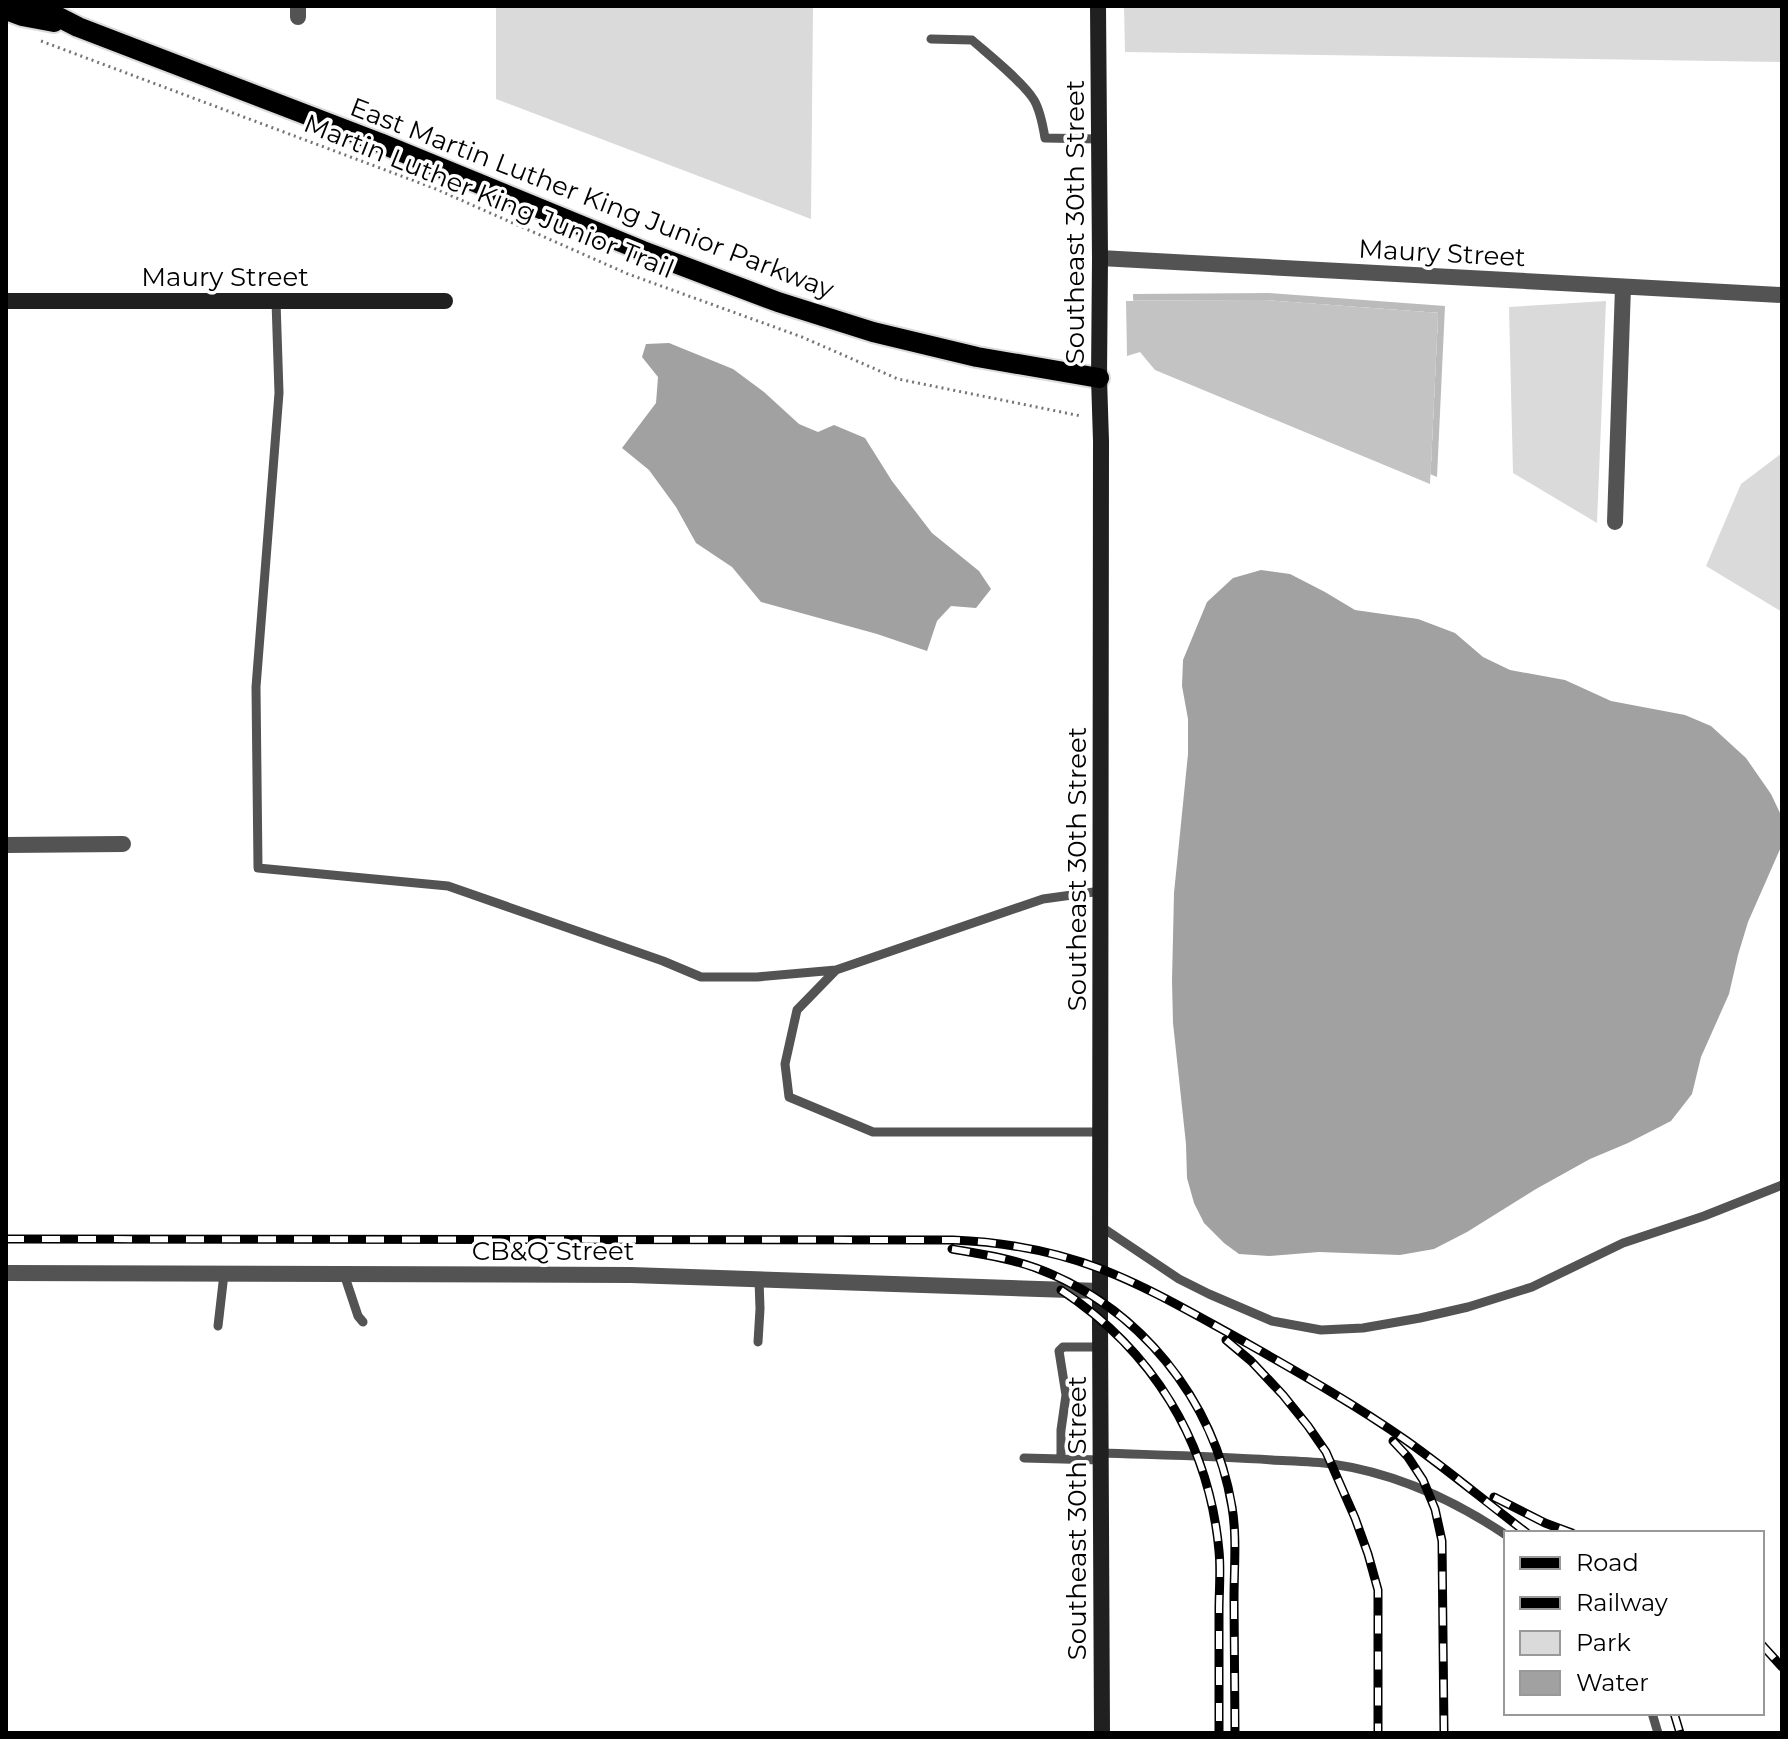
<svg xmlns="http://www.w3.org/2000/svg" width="1788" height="1739" font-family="Montserrat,sans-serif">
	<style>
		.green { fill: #dadada }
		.water { fill: #a1a1a1 }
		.building { fill: #c3c3c3; filter: url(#shadow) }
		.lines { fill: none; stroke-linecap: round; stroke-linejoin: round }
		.primary-casing { stroke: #dbdbdb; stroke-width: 24 }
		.path { stroke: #757575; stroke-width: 3; stroke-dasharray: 2 4; stroke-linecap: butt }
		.lane { stroke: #535353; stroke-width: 9 }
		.street { stroke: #535353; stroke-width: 16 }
		.secondary { stroke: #202020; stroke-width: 16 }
		.primary { stroke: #000; stroke-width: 20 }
		.rail-casing { stroke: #000; stroke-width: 9 }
		.rail { stroke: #fff; stroke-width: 6; stroke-dasharray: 18; stroke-linecap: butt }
		.labels { text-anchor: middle; stroke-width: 7; stroke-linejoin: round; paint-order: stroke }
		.street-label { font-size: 26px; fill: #000; stroke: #fff }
	</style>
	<defs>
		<filter id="shadow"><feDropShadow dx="7" dy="-7" stdDeviation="0" flood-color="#0004"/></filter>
	</defs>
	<rect width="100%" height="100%" fill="#fff"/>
	<path class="green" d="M 496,6 L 813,6 L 811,219 L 496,99 Z
		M 1124,6 L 1782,6 L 1782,62 L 1125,52 Z
		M 1606,301 L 1597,523 L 1513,473 L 1509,307 Z
		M 1782,453 L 1782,612 L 1706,566 L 1741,484 Z"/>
	<path class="water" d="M 669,343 L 733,369 L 764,392 L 799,424 L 818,432 L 834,425 L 865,438 L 892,481 L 932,533 L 979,571 L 991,589 L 976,608 L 951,606 L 937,621 L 927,651 L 877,634 L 761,602 L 732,567 L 696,543 L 676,507 L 649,470 L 622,448 L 656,403 L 658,377 L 642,357 L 646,344 Z
		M 1261,570 L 1290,574 L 1325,592 L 1355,610 L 1418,619 L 1455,633 L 1483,657 L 1510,670 L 1565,680 L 1611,701 L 1685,715 L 1711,726 L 1746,758 L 1771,794 L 1781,815 L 1781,847 L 1748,922 L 1738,955 L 1729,994 L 1701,1057 L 1692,1094 L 1671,1121 L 1628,1143 L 1590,1159 L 1536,1189 L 1467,1232 L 1434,1249 L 1400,1255 L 1319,1252 L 1269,1256 L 1239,1254 L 1224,1243 L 1204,1223 L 1194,1203 L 1187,1178 L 1186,1144 L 1173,1023 L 1172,981 L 1174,893 L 1188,754 L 1188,719 L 1182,686 L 1183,660 L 1207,602 L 1233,578 Z"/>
	<path class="building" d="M 1262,300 L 1438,313 L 1430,484 L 1155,370 L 1140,352 L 1127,356 L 1126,301 Z"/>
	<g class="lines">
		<defs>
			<path id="primary" d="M 37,6 L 78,27 L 380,143 L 643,251 L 778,302 L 873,332 L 977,357 L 1099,378
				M 6,10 L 22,16 L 54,22"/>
		</defs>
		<use href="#primary" class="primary-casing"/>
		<path class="path" d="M 41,41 L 436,189 L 628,274 L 802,337 L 898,379 L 1081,416"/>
		<path class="lane" d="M 931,39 L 972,40 C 989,55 1023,82 1034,100 C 1040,110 1043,126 1045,138 L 1099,139
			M 276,301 L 279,393 L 256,687 L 258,868 L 448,886 L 663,961 L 701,977 L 757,977 L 836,970
			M 1100,1132 L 873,1132 L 789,1097 L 785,1064 L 797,1010 L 836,970 L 1043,899 L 1101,891
			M 1100,1226 L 1179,1279 L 1209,1294 L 1272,1321 L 1321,1330 L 1363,1328 L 1420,1318 L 1468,1307 L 1532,1287 L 1623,1243 L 1704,1216 L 1782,1185
			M 344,1274 L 358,1316 L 363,1322
			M 218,1326 L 224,1274
			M 758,1342 L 760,1309 L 759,1279
			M 1101,1453 C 1158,1455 1215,1456 1272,1460 C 1292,1461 1313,1461 1332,1464 C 1395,1473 1454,1500 1506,1535
			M 1024,1458 L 1101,1460
			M 1061,1459 L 1061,1430 L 1066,1395 L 1059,1351 L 1063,1347 L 1100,1347
			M 1652,1713 L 1658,1733"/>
		<path class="street" d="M 298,6 L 298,17
			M 1100,258 L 1782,295
			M 1615,522 L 1623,287
			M 6,845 L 123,844
			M 6,1273 L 631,1275 L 1100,1291"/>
		<path class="secondary" d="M 1098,6 L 1100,258 L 1099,378 L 1101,441 L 1100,1319 L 1102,1733
			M 6,301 L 445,301"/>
		<use href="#primary" class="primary"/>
		<defs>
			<path id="rail" d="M 6,1239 L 953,1240 C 1003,1242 1054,1251 1101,1269 C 1148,1287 1192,1313 1236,1337 C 1294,1370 1353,1403 1407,1441 C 1448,1470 1487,1503 1527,1533
				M 952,1249 C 980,1254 1009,1258 1036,1268 C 1139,1306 1214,1399 1232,1507 C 1237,1537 1234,1568 1234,1599 C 1234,1643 1235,1688 1235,1733
				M 1061,1290 C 1152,1350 1209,1441 1219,1551 C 1221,1571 1219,1591 1219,1611 C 1219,1652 1219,1692 1219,1733
				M 1226,1340 L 1251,1361 L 1283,1395 L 1308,1426 L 1326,1452 L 1355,1518 L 1368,1554 L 1378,1590 L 1378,1733
				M 1393,1441 L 1408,1457 L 1423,1480 L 1435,1509 L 1442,1541 L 1444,1733
				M 1494,1497 L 1545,1523 L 1572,1533
				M 1762,1645 L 1782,1667
				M 1674,1713 L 1680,1733"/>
		</defs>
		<use href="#rail" class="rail-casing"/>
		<use href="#rail" class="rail"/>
	</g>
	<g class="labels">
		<g class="street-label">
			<text transform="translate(489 196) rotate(22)" y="9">Martin Luther King Junior Trail</text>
			<text transform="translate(592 198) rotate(21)" y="9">East Martin Luther King Junior Parkway</text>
			<text transform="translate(1075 222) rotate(-90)" y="9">Southeast 30th Street</text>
			<text transform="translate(1442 253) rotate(3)" y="9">Maury Street</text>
			<text x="225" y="286">Maury Street</text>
			<text transform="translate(1077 869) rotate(-90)" y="9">Southeast 30th Street</text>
			<text x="553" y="1260">CB&amp;Q Street</text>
			<text transform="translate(1077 1518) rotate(-90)" y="9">Southeast 30th Street</text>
		</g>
	</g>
	<rect width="1788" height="1739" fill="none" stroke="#000000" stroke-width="16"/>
	<rect x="1504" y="1531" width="260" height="184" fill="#ffffff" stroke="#999999" stroke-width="2"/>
	<rect x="1520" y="1557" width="40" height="12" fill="#000000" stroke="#999999" stroke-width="2"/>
	<text x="1576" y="1571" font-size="24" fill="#000000">Road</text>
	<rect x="1520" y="1597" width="40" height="12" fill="#000000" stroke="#999999" stroke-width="2"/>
	<text x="1576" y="1611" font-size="24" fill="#000000">Railway</text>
	<rect x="1520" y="1631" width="40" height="24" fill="#dadada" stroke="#999999" stroke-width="2"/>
	<text x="1576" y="1651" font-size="24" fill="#000000">Park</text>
	<rect x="1520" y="1671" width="40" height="24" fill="#a1a1a1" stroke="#999999" stroke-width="2"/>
	<text x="1576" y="1691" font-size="24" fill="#000000">Water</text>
</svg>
